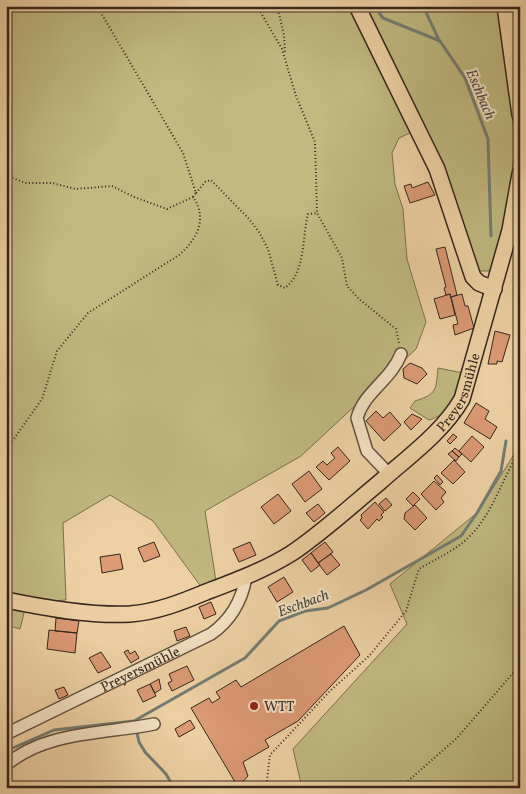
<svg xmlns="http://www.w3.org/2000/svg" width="526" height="794" font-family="Vollkorn,serif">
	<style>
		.green { fill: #c0b980; stroke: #7a704f }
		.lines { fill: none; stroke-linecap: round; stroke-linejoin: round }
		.stream { stroke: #727d74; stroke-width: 3 }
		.building { fill: #dc9a75; stroke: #35271e }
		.minor-casing { stroke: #635240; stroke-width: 14 }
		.major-casing { stroke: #35271e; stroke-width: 18 }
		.path { stroke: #35271e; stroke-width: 2; stroke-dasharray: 1 2.5; stroke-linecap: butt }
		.minor { stroke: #f3e1c4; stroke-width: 11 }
		.major { stroke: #edd1a4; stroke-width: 15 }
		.poi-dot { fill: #8f2418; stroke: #f3e1c4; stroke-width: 2 }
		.labels { text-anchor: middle; stroke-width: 4; stroke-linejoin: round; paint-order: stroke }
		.street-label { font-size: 14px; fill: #35271e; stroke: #f3e1c4 }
		.poi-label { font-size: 14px; fill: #35271e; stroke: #f3e1c4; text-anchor: start }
		.water-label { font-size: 15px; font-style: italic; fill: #4e4b42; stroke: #f3e1c4 }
	</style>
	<rect width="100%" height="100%" fill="#edd1a4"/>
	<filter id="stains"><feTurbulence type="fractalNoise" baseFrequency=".004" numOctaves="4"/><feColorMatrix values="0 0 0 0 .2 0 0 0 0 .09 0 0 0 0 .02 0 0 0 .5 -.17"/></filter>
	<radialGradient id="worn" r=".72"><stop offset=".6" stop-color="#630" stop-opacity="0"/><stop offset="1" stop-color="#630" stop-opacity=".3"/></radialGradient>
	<path class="green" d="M 6,6 L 352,6 L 414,131 L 399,138 L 392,153 L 395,184 L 403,209 L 407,259 L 426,322 L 416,349 L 301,456 L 205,511 L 216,581 L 202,588 L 153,521 L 110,495 L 63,523 L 66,600 L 40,602 L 6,594 Z
		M 362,6 L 499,6 L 513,117 L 514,156 L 507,210 L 495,262 L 489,271 L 478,271 Z
		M 438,368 L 463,373 C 457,392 451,414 429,420 L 410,408 L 415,401 C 437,394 436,390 438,368 Z
		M 520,445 L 520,788 L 302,788 L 293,749 L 407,624 L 390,584 L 478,512 Z
		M 6,606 L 25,609 L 20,629 L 6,625 Z"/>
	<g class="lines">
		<path class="stream" d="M 374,6 L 383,18 L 440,41 L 465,78 L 488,139 L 491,236
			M 423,6 L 439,40
			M 137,733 L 139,742 L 145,752 L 166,774 L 174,788
			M 6,751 L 54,730 L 134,721 L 245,658 L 279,621 L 305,611 L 328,608 L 366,590 L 461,536 L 477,513 L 501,471 L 506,441"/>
	</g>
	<path class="building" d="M 428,182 L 435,195 L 410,203 L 404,186 L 411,184 L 412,188 Z
		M 445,247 L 457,295 L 451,297 L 450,294 L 446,295 L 444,288 L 446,287 L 436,249 Z
		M 450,294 L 455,315 L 440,319 L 434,299 Z
		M 462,294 L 465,306 L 468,306 L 474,328 L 455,335 L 453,325 L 458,324 L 451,297 Z
		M 495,331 L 510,335 L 502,362 L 497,361 L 497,364 L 488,364 Z
		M 410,363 L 422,368 L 427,374 L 417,384 L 404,378 L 403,369 Z
		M 476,403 L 489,411 L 485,419 L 497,427 L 490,439 L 464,423 Z
		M 376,411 L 383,418 L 390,412 L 401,425 L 384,441 L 366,421 Z
		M 412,414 L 422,419 L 411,430 L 404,422 Z
		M 453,434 L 457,437 L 450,444 L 447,441 Z
		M 472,436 L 484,447 L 471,462 L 459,451 Z
		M 338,447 L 350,461 L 329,480 L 316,467 L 323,461 L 327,465 L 335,458 L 331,453 Z
		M 455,448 L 462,454 L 459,457 L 452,451 Z
		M 452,451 L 459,457 L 456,461 L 448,454 Z
		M 454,460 L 465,472 L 453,484 L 441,473 Z
		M 309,471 L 322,489 L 305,502 L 292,484 Z
		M 437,475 L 443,482 L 440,485 L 434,478 Z
		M 434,481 L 446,492 L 441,498 L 444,502 L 436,510 L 421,494 Z
		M 413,492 L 420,499 L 413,506 L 406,499 Z
		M 278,494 L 291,511 L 274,524 L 261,507 Z
		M 386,498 L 392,505 L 385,511 L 379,504 Z
		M 375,502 L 384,512 L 381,515 L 383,517 L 379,521 L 377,519 L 368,529 L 360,520 L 362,518 L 361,515 Z
		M 318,504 L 325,513 L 314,522 L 306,513 Z
		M 415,505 L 427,518 L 415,530 L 404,519 L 405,513 Z
		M 154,542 L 160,556 L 144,562 L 138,548 Z
		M 250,542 L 256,555 L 239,562 L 233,549 Z
		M 325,542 L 333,552 L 318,563 L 311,553 Z
		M 311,553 L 320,565 L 311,572 L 302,560 Z
		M 120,554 L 123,569 L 102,573 L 100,557 Z
		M 331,554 L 340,565 L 327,575 L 318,563 Z
		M 284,577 L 293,592 L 277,602 L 268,587 Z
		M 211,602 L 216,614 L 204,619 L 199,607 Z
		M 56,618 L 79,621 L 77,633 L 55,631 Z
		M 344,626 L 360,655 L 298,721 L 265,740 L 269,747 L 243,762 L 248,776 L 238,787 L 191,708 L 209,698 L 212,703 L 220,698 L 216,692 L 236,680 L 241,687 Z
		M 186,627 L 190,636 L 177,641 L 174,631 Z
		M 49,630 L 77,633 L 75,653 L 47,649 Z
		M 128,650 L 130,654 L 135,651 L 139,658 L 131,663 L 124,652 Z
		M 101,652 L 111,667 L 98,673 L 89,658 Z
		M 187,666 L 194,680 L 172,691 L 168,683 L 172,681 L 169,674 Z
		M 159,679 L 161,689 L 155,693 L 150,684 Z
		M 150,684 L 156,696 L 143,702 L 137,690 Z
		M 64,687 L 68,695 L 59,699 L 55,690 Z
		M 190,720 L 195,728 L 179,737 L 175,729 Z"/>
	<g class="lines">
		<defs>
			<g id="minor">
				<path d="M 389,474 L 367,451 L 357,418 C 364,392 391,380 401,354"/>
				<path id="s1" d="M 6,734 L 211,634 C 231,620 242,600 246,577"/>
				<path d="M 6,765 C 46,731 104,734 154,724"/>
			</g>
			<g id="major">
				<path d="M 357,6 L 437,169 L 473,277 L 479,283 L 494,289"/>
				<path d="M 505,6 L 520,115"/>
				<path id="s2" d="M 6,600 C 45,608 90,616 130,614 C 157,612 182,602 206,592 C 235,581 265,570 292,553 C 323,532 351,506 380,482 C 408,457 443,432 462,399 L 510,230 L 520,174"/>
			</g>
		</defs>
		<use href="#minor" class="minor-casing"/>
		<use href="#major" class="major-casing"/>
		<path class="path" d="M 257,6 L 282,49 L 296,96 L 315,142 L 317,213
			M 277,6 L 284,35 L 285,53
			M 6,175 L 25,183 L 52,183 L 76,189 L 112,186 L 134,197 L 167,209 L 193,197
			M 196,193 L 205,182 L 211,180 L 249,219 L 259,232 L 268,249 L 278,285 L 285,288 C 306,272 302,237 308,214 L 317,213 L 342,258 L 347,286 L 359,299 L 396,329 L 399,343
			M 6,450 L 42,399 L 57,351 L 88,313 L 179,255 C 197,240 208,218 193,197 L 196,193 L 183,153 L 97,6
			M 266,788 L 270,755 L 330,691 L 369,656 L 406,611 L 419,569 C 437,558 455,551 470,536 C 493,513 503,477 520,450
			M 400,788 L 457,738 L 520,665"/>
		<use href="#minor" class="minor"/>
		<use href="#major" class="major"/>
	</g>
	<circle class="poi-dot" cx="254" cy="706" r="5"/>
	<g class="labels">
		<g class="street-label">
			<text dy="5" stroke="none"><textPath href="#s2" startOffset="534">Preyersmühle</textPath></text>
			<text dy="5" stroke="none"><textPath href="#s1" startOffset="149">Preyersmühle</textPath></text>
		</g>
		<g class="poi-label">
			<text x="264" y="711">WTT</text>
		</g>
		<g class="water-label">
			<text transform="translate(481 94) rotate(67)" y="5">Eschbach</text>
			<text transform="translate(303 603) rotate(-20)" y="5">Eschbach</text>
		</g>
	</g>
	<rect width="526" height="794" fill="none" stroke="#edd1a4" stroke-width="25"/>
	<rect x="8" y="8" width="511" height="779" fill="none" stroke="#35271e" stroke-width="2.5"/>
	<rect x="12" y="12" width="501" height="769" fill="none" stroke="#35271e"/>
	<rect width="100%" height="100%" filter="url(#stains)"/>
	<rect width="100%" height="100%" fill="url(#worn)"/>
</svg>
